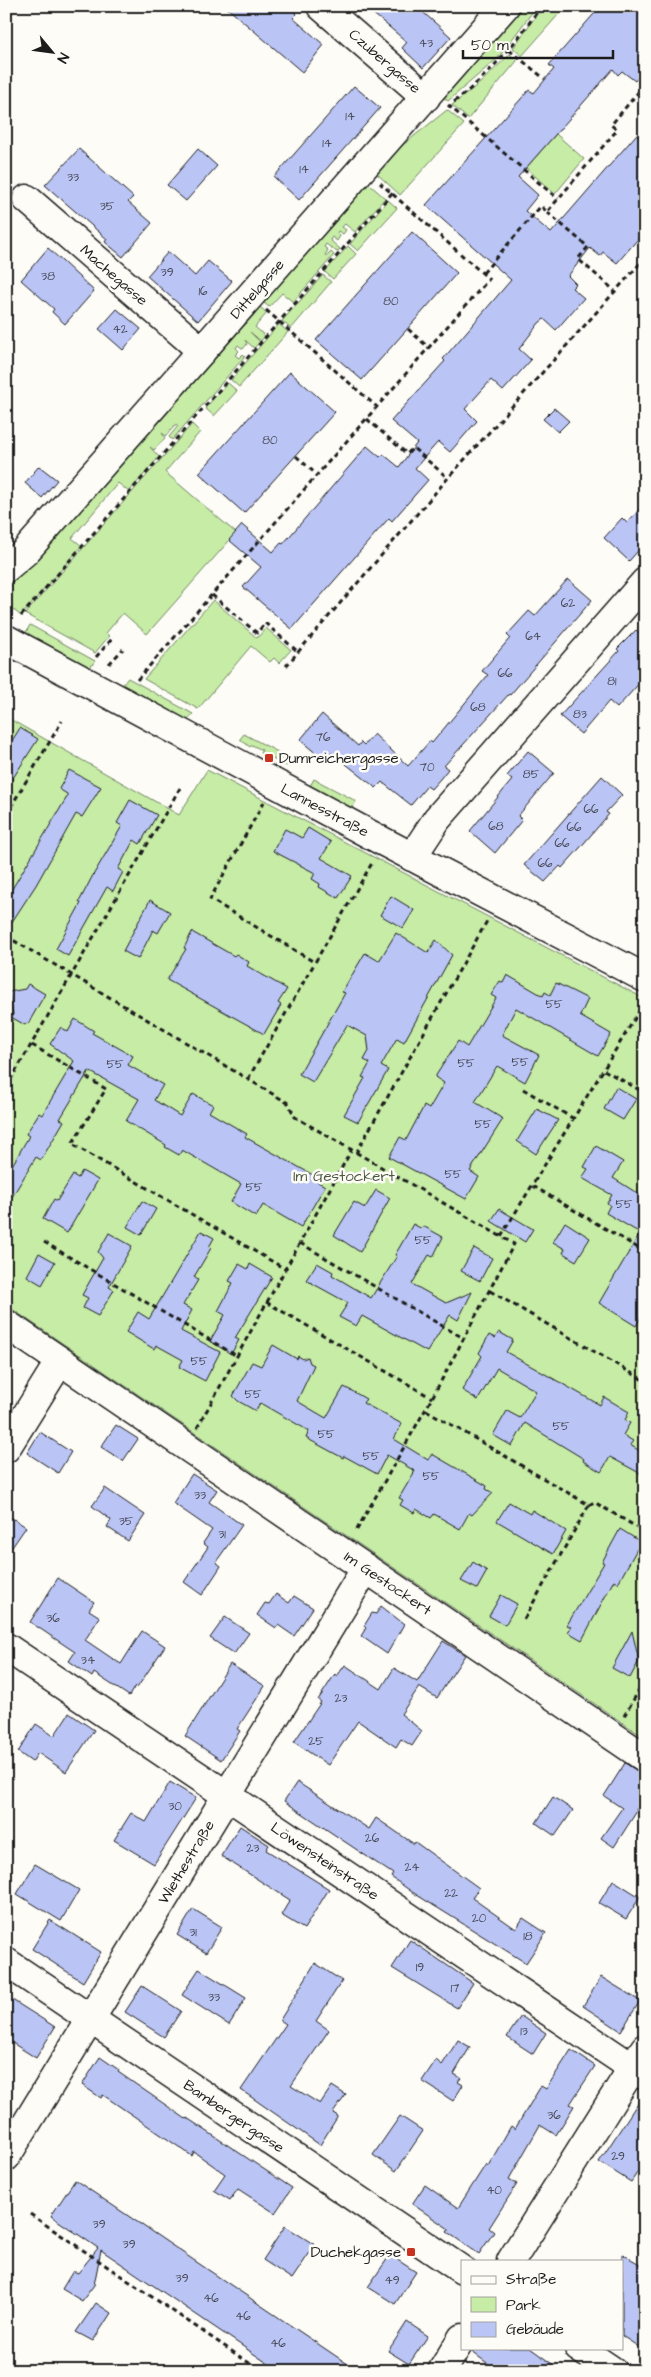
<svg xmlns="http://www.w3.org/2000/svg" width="651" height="2377" font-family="'Architects Daughter',sans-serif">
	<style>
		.green { fill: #c6eca6; stroke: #718461 }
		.building { fill: #bac5f6; stroke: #1c1c1c }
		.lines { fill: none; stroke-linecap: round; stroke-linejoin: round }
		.minor-casing { stroke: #1c1c1c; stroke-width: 31 }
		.path { stroke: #1c1c1c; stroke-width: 3; stroke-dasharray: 5 4; stroke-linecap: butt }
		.minor { stroke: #fdfcf7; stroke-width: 28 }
		.poi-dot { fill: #c8321e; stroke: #fdfcf7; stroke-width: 2 }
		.labels { text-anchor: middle; stroke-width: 5; stroke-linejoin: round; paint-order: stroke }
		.number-label { font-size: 12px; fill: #444652 }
		.street-label { font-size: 15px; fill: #1c1c1c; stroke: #fdfcf7 }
		.poi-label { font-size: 15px; fill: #1c1c1c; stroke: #fdfcf7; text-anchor: start }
		.park-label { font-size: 15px; fill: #4f5a45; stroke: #fdfcf7 }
	</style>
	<rect width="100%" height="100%" fill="#fdfcf7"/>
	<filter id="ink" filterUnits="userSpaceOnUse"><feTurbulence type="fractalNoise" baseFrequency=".02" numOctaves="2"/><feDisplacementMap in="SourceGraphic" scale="10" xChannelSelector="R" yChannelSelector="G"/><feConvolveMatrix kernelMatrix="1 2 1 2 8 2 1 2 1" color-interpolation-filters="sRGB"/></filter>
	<g filter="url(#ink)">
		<path class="green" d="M 514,6 L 537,6 L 498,58 L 448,101 L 438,93 Z
			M 543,6 L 566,6 L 522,56 L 513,48 Z
			M 510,54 L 517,61 L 468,119 L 452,105 L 480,83 Z
			M 447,110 L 464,124 L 400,195 L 375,172 L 399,148 Z
			M 556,134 L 584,159 L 555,194 L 526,168 Z
			M 363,179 L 385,198 L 355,232 L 345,224 L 342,227 L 346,230 L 343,234 L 338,231 L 337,233 L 340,236 L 337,241 L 332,237 L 330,240 L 340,249 L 337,252 L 326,244 L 324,247 L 328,250 L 325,255 L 327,256 L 331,252 L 334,255 L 293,302 L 282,293 L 269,307 L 258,298 Z
			M 388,200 L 397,208 L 358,251 L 350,244 Z
			M 348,246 L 356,254 L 333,279 L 325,272 Z
			M 323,275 L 331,282 L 291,329 L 282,321 Z
			M 253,301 L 267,313 L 255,327 L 265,336 L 261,341 L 250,332 L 260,342 L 254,348 L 245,340 L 247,344 L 243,349 L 238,345 L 236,348 L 239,351 L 235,355 L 239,358 L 243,354 L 245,356 L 172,440 L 169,437 L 178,426 L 176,424 L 166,436 L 162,433 L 165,438 L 154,450 L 150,447 L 159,457 L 129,492 L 118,483 L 72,538 L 82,546 L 21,616 L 10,607 L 7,582 Z
			M 279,324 L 288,332 L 239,387 L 231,380 Z
			M 228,383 L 237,391 L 214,416 L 205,408 Z
			M 192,424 L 200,432 L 165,472 L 236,533 L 147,634 L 123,613 L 106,633 L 109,636 L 95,653 L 25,614 Z
			M 213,600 L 257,638 L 266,628 L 291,650 L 279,663 L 274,658 L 270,662 L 251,646 L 198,709 L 144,679 Z
			M 30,625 L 95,661 L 89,669 L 25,634 Z
			M 128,678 L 193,714 L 187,721 L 121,686 Z
			M 6,717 L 179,815 L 207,770 L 645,999 L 645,1738 L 6,1305 Z
			M 244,734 L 291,759 L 287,766 L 260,753 L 262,750 L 252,745 L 250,747 L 240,739 Z
			M 314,779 L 356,801 L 351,810 L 309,788 Z"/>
		<path class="building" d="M 225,6 L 288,6 L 297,14 L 293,18 L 324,45 L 302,72 Z
			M 364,6 L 416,6 L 451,37 L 423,68 L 402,48 L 407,42 Z
			M 601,6 L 632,6 L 645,17 L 645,70 L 635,81 L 622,71 L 618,75 L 613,69 L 518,177 L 538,195 L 525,211 L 551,233 L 636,135 L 645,142 L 645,231 L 617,263 L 603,252 L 600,256 L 590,248 L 568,276 L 576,284 L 572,288 L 584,298 L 556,330 L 544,319 L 539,323 L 519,349 L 531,360 L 503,391 L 491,380 L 465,409 L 477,421 L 450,452 L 438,442 L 415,468 L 428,480 L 392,521 L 389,518 L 292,629 L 243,587 L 261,567 L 229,540 L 242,525 L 273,552 L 281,543 L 283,544 L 367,446 L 380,457 L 383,454 L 399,467 L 417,443 L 391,421 L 445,361 L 443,359 L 511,280 L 426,205 L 529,90 L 534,93 L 554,69 L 549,65 Z
			M 354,86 L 380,108 L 299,200 L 274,177 Z
			M 79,149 L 133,197 L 128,202 L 152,223 L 123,257 L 105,242 L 107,239 L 45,185 Z
			M 198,149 L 217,166 L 186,201 L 167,185 Z
			M 412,232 L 457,273 L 362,380 L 316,340 Z
			M 48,248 L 94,291 L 65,324 L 52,312 L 54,309 L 21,280 Z
			M 168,252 L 195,276 L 208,261 L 232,281 L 198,321 L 147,276 Z
			M 117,309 L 141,329 L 123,350 L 99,329 Z
			M 290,372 L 335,412 L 244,513 L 199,473 Z
			M 554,408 L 569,421 L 558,432 L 543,419 Z
			M 39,466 L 57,480 L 42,498 L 25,483 Z
			M 645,503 L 645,543 L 629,561 L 604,538 L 622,518 L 627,523 Z
			M 568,579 L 592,600 L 510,695 L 509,694 L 444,766 L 448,769 L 440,779 L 431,789 L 427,786 L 411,805 L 382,782 L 376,788 L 331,752 L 324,760 L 300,740 L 322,714 L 358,746 L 361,742 L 364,745 L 374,734 L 408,766 L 430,741 L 432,743 L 488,675 L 482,671 L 510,638 L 507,635 L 529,611 L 535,616 Z
			M 636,630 L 645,638 L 645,677 L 617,708 L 609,701 L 581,734 L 560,716 L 619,651 L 617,649 Z
			M 20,728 L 38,739 L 6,789 L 6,750 Z
			M 528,751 L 554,773 L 518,816 L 522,820 L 495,853 L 470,831 L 512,780 L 507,776 Z
			M 69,770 L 101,787 L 82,817 L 76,814 L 36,885 L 6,931 L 6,899 L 67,797 L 67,794 L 59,789 Z
			M 602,776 L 622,795 L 606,812 L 609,814 L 579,849 L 562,868 L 560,866 L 545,882 L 524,865 Z
			M 130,800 L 157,815 L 140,844 L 134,840 L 118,869 L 123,872 L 113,891 L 107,887 L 68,956 L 56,949 L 81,903 L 79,902 L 92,877 L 122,826 L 117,823 Z
			M 308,828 L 331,842 L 321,858 L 352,876 L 338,898 L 319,887 L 320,884 L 312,879 L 315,873 L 273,851 L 285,829 L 302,838 Z
			M 391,896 L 414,910 L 403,928 L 380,915 Z
			M 150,900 L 170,912 L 158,933 L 153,930 L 138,959 L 123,951 Z
			M 192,932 L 234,956 L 236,954 L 249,962 L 247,966 L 287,989 L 278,1003 L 281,1005 L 264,1034 L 167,980 L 186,949 L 184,948 Z
			M 396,933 L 428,953 L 436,940 L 452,955 L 404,1042 L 397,1038 L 381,1066 L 388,1070 L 358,1122 L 344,1115 L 365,1078 L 362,1077 L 370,1063 L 364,1060 L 369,1051 L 367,1036 L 347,1025 L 313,1082 L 299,1074 L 345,993 L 342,992 L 365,953 L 379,961 Z
			M 507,975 L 543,996 L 545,992 L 550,995 L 556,983 L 588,999 L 580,1016 L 611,1034 L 598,1056 L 516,1008 L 502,1035 L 539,1055 L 525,1082 L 497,1066 L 475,1102 L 503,1119 L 470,1171 L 479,1177 L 466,1199 L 389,1157 L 400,1137 L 406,1140 L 424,1106 L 429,1109 L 444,1083 L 435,1077 L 458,1041 L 467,1047 L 496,998 L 491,995 L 500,981 L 503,983 Z
			M 28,984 L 45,994 L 28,1024 L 26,1023 L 25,1025 L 11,1017 L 13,1014 L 9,992 L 25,989 Z
			M 75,1019 L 94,1031 L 92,1033 L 133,1056 L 128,1065 L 163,1085 L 154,1100 L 180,1116 L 193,1094 L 213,1105 L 209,1112 L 247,1134 L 245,1137 L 320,1179 L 318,1182 L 325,1186 L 301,1227 L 263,1205 L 256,1217 L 231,1202 L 241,1184 L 182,1150 L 179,1155 L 165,1147 L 166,1145 L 126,1121 L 139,1099 L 89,1071 L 60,1119 L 64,1121 L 41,1160 L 36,1157 L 6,1207 L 6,1176 L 29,1136 L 26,1134 L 39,1113 L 42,1115 L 74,1061 L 50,1044 L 61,1027 L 68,1032 Z
			M 616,1087 L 636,1099 L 623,1120 L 604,1109 Z
			M 537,1109 L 558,1120 L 536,1154 L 517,1141 Z
			M 596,1146 L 623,1162 L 613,1178 L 645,1198 L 645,1310 L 636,1326 L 599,1303 L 640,1233 L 606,1213 L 610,1205 L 607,1203 L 612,1195 L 582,1178 L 588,1169 L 584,1167 Z
			M 82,1171 L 98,1180 L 67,1233 L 43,1219 L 54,1199 L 57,1201 L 73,1175 L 78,1178 Z
			M 376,1190 L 390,1198 L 360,1252 L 334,1235 L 354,1202 L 365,1208 Z
			M 142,1201 L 156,1209 L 141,1235 L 127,1227 Z
			M 499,1209 L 533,1229 L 525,1242 L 491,1221 Z
			M 565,1222 L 590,1238 L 576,1261 L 563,1253 L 565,1249 L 553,1242 Z
			M 413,1224 L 422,1229 L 423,1226 L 443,1237 L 433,1257 L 429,1255 L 412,1284 L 446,1303 L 472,1292 L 458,1320 L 450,1315 L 427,1352 L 362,1316 L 356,1326 L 339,1317 L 348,1303 L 306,1280 L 317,1263 L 333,1272 L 332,1275 L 371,1298 L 397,1256 L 395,1255 Z
			M 201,1231 L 214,1238 L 209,1247 L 211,1248 L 194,1277 L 198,1280 L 183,1305 L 192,1310 L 181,1331 L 220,1352 L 205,1381 L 179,1367 L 183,1360 L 156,1345 L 154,1349 L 126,1332 L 138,1312 L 149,1319 Z
			M 109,1233 L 132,1246 L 109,1287 L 114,1290 L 98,1316 L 83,1308 L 88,1298 L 82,1295 L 103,1258 L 98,1252 Z
			M 474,1248 L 492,1258 L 480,1281 L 461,1271 Z
			M 39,1253 L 55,1262 L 42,1285 L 27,1276 Z
			M 239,1264 L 248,1269 L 250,1264 L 272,1277 L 235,1338 L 239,1340 L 231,1354 L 210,1341 L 225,1315 L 218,1311 L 233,1283 L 229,1281 Z
			M 499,1332 L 513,1340 L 506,1352 L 600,1405 L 604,1397 L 629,1412 L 625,1420 L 630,1423 L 623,1435 L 633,1441 L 630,1445 L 645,1454 L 645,1476 L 610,1457 L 601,1472 L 583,1461 L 584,1459 L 525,1423 L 512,1446 L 493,1435 L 507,1411 L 520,1418 L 536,1391 L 497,1368 L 478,1400 L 462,1390 L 482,1356 L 479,1353 L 489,1335 L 495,1338 Z
			M 273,1345 L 297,1359 L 298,1356 L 303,1359 L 308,1357 L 310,1363 L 314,1365 L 297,1401 L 326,1418 L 344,1387 L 352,1391 L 366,1399 L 363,1403 L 402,1424 L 394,1439 L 428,1460 L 432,1454 L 487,1486 L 486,1489 L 493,1493 L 472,1515 L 469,1513 L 460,1529 L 434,1514 L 431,1518 L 416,1509 L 414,1513 L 400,1505 L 403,1500 L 399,1498 L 415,1471 L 387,1455 L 377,1474 L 344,1456 L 343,1458 L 306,1438 L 309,1431 L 260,1403 L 256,1411 L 238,1401 L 233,1396 L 252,1362 L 261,1366 Z
			M 116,1425 L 138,1439 L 123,1461 L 101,1447 Z
			M 40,1432 L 71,1452 L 58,1473 L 27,1453 Z
			M 192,1474 L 217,1490 L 209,1502 L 242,1525 L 216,1562 L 221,1566 L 202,1595 L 184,1582 L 208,1547 L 203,1543 L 212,1530 L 173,1503 Z
			M 105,1488 L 145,1515 L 128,1541 L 107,1527 L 111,1520 L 92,1506 Z
			M 509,1502 L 530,1514 L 532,1510 L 566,1531 L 553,1554 L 497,1521 Z
			M 6,1514 L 26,1527 L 6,1556 Z
			M 620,1529 L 641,1542 L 618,1583 L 614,1580 L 582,1640 L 568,1632 L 571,1627 L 567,1625 L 604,1563 L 602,1562 Z
			M 473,1562 L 487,1571 L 477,1589 L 461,1581 Z
			M 58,1578 L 94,1602 L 89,1610 L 100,1617 L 85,1640 L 113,1659 L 121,1664 L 142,1631 L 165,1646 L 137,1688 L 135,1686 L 129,1696 L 94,1673 L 92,1677 L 69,1661 L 75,1652 L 30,1622 Z
			M 276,1594 L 289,1603 L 294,1596 L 313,1608 L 294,1636 L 278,1625 L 276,1628 L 257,1615 L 265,1603 L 269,1604 Z
			M 501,1595 L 517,1604 L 505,1625 L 489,1616 Z
			M 381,1606 L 404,1624 L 387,1654 L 361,1636 L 366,1628 L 364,1626 L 372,1613 L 376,1614 Z
			M 225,1617 L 249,1633 L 234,1654 L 210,1638 Z
			M 632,1631 L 639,1661 L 630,1678 L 612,1668 Z
			M 443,1641 L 465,1655 L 437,1698 L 419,1687 L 401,1714 L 422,1731 L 412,1746 L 401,1739 L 396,1747 L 358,1721 L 328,1765 L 294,1742 L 321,1702 L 318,1700 L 335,1674 L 337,1676 L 345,1665 L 381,1689 L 394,1668 L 417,1682 Z
			M 230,1664 L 265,1686 L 237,1729 L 240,1731 L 221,1760 L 185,1736 Z
			M 69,1713 L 94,1730 L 66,1772 L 38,1753 L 32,1762 L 18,1752 L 36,1724 L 54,1736 Z
			M 625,1763 L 645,1776 L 645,1795 L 636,1810 L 637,1811 L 614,1847 L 601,1838 L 622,1808 L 604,1796 Z
			M 170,1782 L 196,1798 L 154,1864 L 114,1840 L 131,1813 L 146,1822 Z
			M 297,1782 L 369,1829 L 376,1818 L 414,1844 L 415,1842 L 479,1888 L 472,1898 L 516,1929 L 523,1918 L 546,1933 L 526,1963 L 412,1892 L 391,1877 L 393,1874 L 284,1801 Z
			M 553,1797 L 573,1810 L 555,1836 L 536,1823 Z
			M 240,1826 L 269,1845 L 266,1850 L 329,1889 L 304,1929 L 281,1915 L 290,1900 L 221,1856 Z
			M 35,1864 L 79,1890 L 61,1921 L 17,1894 Z
			M 613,1880 L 640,1897 L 626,1919 L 599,1903 Z
			M 193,1909 L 222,1927 L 206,1953 L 177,1935 Z
			M 50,1920 L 101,1952 L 83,1982 L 32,1949 Z
			M 410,1940 L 473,1983 L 457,2008 L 392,1968 Z
			M 315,1963 L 342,1981 L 316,2021 L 329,2030 L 291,2086 L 320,2104 L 332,2086 L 346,2095 L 333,2113 L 338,2116 L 320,2145 L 241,2090 L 286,2024 L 280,2020 Z
			M 199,1969 L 246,1998 L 229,2025 L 182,1995 Z
			M 601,1977 L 640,2001 L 621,2031 L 583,2006 Z
			M 142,1986 L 181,2011 L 164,2037 L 125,2012 Z
			M 6,1996 L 55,2027 L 36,2058 L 6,2039 Z
			M 521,2016 L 546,2033 L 533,2054 L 507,2037 Z
			M 458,2040 L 470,2047 L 454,2074 L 461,2078 L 458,2082 L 463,2085 L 453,2101 L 422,2081 L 436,2060 L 442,2065 Z
			M 571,2050 L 595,2066 L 570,2104 L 574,2106 L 556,2135 L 540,2125 L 509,2179 L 517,2184 L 489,2228 L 494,2232 L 479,2254 L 447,2232 L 449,2229 L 412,2204 L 425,2185 L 458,2208 L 486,2164 L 488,2166 L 511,2126 L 515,2129 L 541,2086 L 546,2089 Z
			M 100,2057 L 119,2070 L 118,2072 L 186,2119 L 187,2118 L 292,2188 L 275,2213 L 238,2189 L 230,2200 L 214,2190 L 225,2174 L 194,2152 L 192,2156 L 103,2095 L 101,2098 L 82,2085 Z
			M 645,2092 L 645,2161 L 631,2182 L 599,2162 Z
			M 400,2116 L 423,2131 L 396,2171 L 373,2155 Z
			M 75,2180 L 327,2350 L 358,2371 L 279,2371 L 101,2250 L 94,2285 L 82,2301 L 62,2289 L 73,2271 L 78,2273 L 98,2248 L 51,2216 Z
			M 285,2226 L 315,2245 L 292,2279 L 263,2260 Z
			M 622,2254 L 645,2267 L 645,2351 L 622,2336 Z
			M 390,2255 L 416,2272 L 395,2304 L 368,2287 Z
			M 96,2303 L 111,2313 L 93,2341 L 76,2332 Z
			M 407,2322 L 428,2336 L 409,2364 L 388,2351 Z
			M 474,2348 L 530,2348 L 562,2371 L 498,2371 L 472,2352 Z"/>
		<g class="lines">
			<defs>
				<path id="minor" d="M 321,6 L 426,97
					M 27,199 L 202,351
					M 6,568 L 25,552 L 505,6
					M 6,639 L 384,842 L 645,978
					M 412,857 L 437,819 L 645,582
					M 6,1324 L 645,1758
					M 6,1448 L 60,1361
					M 6,1647 L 645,2076
					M 6,1962 L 462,2270
					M 6,2157 L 366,1568
					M 511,2261 L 645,2048
					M 579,2348 L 613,2371
					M 442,2371 L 462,2338"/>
			</defs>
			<use href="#minor" class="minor-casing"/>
			<path class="path" d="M 509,50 L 545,79
				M 454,102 C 489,75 516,43 541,6
				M 448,105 L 558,199
				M 547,212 L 588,247 L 578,259 L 615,291
				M 483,273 L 541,206 L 547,212 L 617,130 L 611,125 L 645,84
				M 266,310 L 377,407
				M 408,329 L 429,348
				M 367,419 L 407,454 L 413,448 L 448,478
				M 296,456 L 317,475
				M 212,595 L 257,633 L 265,623 L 297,651
				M 21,616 L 392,193
				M 96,657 L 112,639
				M 109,664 L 123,649
				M 286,666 L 448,478 L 645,258
				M 137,680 L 489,279 L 380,183
				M 264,802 L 210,899 L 314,962
				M 6,815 L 62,721
				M 6,936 L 288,1103 L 295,1117 L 514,1244 L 432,1398 L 355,1533
				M 32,1045 L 106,1089 L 72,1144 L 285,1269
				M 604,1070 L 645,1093
				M 248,1079 L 372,863
				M 6,1088 L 180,788
				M 523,1089 L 574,1119
				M 356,1153 L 487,921
				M 533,1186 L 645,1252
				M 501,1236 L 645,1002
				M 44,1242 L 237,1356
				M 300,1243 L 465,1339
				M 490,1291 L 645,1381
				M 266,1302 L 432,1398
				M 426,1410 L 589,1505 L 524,1619
				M 197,1428 L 351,1151
				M 589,1505 L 594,1502 L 645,1532
				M 624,1716 L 645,1680
				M 30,2214 L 261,2371"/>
			<use href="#minor" class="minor"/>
		</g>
	</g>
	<g class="poi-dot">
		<rect x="264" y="753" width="10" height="10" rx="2.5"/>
		<rect x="406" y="2247" width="10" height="10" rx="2.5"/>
	</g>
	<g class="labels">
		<g class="number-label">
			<text x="426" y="47">43</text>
			<text x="350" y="120">14</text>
			<text x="327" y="147">14</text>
			<text x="304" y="173">14</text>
			<text x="73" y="181">33</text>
			<text x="107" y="210">35</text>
			<text x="167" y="276">39</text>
			<text x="48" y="280">38</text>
			<text x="203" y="295">16</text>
			<text x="391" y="305">80</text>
			<text x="120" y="333">42</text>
			<text x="270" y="444">80</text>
			<text x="568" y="607">62</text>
			<text x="533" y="640">64</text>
			<text x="505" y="677">66</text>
			<text x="612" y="685">81</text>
			<text x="478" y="711">68</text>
			<text x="580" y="718">83</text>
			<text x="323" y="741">76</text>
			<text x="427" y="771">70</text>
			<text x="531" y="778">85</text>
			<text x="591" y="813">66</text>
			<text x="496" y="830">68</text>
			<text x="574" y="831">66</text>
			<text x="562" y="847">66</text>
			<text x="545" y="867">66</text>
			<text x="554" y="1008">55</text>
			<text x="520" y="1066">55</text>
			<text x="466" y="1067">55</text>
			<text x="115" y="1068">55</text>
			<text x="483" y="1128">55</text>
			<text x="453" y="1178">55</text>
			<text x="254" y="1191">55</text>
			<text x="624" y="1208">55</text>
			<text x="423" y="1244">55</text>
			<text x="199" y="1365">55</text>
			<text x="253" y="1398">55</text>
			<text x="561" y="1430">55</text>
			<text x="326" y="1438">55</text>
			<text x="371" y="1460">55</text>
			<text x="431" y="1480">55</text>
			<text x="200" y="1499">33</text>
			<text x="126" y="1525">35</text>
			<text x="222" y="1538">31</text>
			<text x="53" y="1622">36</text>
			<text x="88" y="1664">34</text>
			<text x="341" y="1702">23</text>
			<text x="316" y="1745">25</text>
			<text x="175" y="1810">30</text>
			<text x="372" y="1842">26</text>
			<text x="253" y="1852">23</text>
			<text x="412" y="1871">24</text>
			<text x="451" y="1897">22</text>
			<text x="479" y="1922">20</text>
			<text x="193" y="1936">31</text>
			<text x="528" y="1940">18</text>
			<text x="420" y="1971">19</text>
			<text x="455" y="1992">17</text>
			<text x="214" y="2001">33</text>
			<text x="524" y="2035">13</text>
			<text x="554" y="2119">36</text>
			<text x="618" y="2160">29</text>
			<text x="494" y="2194">40</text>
			<text x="99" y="2228">39</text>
			<text x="129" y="2248">39</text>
			<text x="182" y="2282">39</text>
			<text x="392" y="2284">49</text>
			<text x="211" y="2302">46</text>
			<text x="243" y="2320">46</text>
			<text x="278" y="2347">46</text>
		</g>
		<g class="street-label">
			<text transform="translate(385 61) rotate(41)" y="5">Czubergasse</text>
			<text transform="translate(114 275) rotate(41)" y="5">Machegasse</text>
			<text transform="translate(257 289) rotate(-49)" y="5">Dittelgasse</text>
			<text transform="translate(325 810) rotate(28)" y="5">Lannesstraße</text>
			<text transform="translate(388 1583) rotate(34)" y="5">Im Gestockert</text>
			<text transform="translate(325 1861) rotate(34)" y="5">Löwensteinstraße</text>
			<text transform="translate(186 1862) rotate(-59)" y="5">Wiethestraße</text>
			<text transform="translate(234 2116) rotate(34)" y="5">Bambergergasse</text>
		</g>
		<g class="poi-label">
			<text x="279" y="763">Dumreichergasse</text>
			<text x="401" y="2257" text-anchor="end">Duchekgasse</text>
		</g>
		<g class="park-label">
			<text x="344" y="1181">Im Gestockert</text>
		</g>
	</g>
	<rect width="651" height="2377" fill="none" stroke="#fdfcf7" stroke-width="25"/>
	<rect x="12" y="12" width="626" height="2352" fill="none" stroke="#1c1c1c" stroke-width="2" filter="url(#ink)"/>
	<rect x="461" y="2260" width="162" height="90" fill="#fdfcf7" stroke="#a3a29f"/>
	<rect x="471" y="2276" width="25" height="8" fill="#fdfcf7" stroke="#a3a29f"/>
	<text x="506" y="2284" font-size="15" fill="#1c1c1c">Straße</text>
	<rect x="471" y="2297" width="25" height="15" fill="#c6eca6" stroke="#a3a29f"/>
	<text x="506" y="2310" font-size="15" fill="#1c1c1c">Park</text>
	<rect x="471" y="2322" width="25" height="15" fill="#bac5f6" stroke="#a3a29f"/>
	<text x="506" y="2334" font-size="15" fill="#1c1c1c">Gebäude</text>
	<g transform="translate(52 52) rotate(119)" stroke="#fdfcf7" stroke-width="4" paint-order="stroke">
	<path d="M0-4L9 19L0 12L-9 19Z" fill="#1c1c1c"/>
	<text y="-8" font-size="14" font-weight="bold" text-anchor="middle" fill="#1c1c1c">N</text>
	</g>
	<path d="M463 50v8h150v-8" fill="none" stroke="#1c1c1c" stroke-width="2.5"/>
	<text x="471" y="50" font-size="15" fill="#1c1c1c" stroke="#fdfcf7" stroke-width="4" paint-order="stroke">50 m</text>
</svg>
